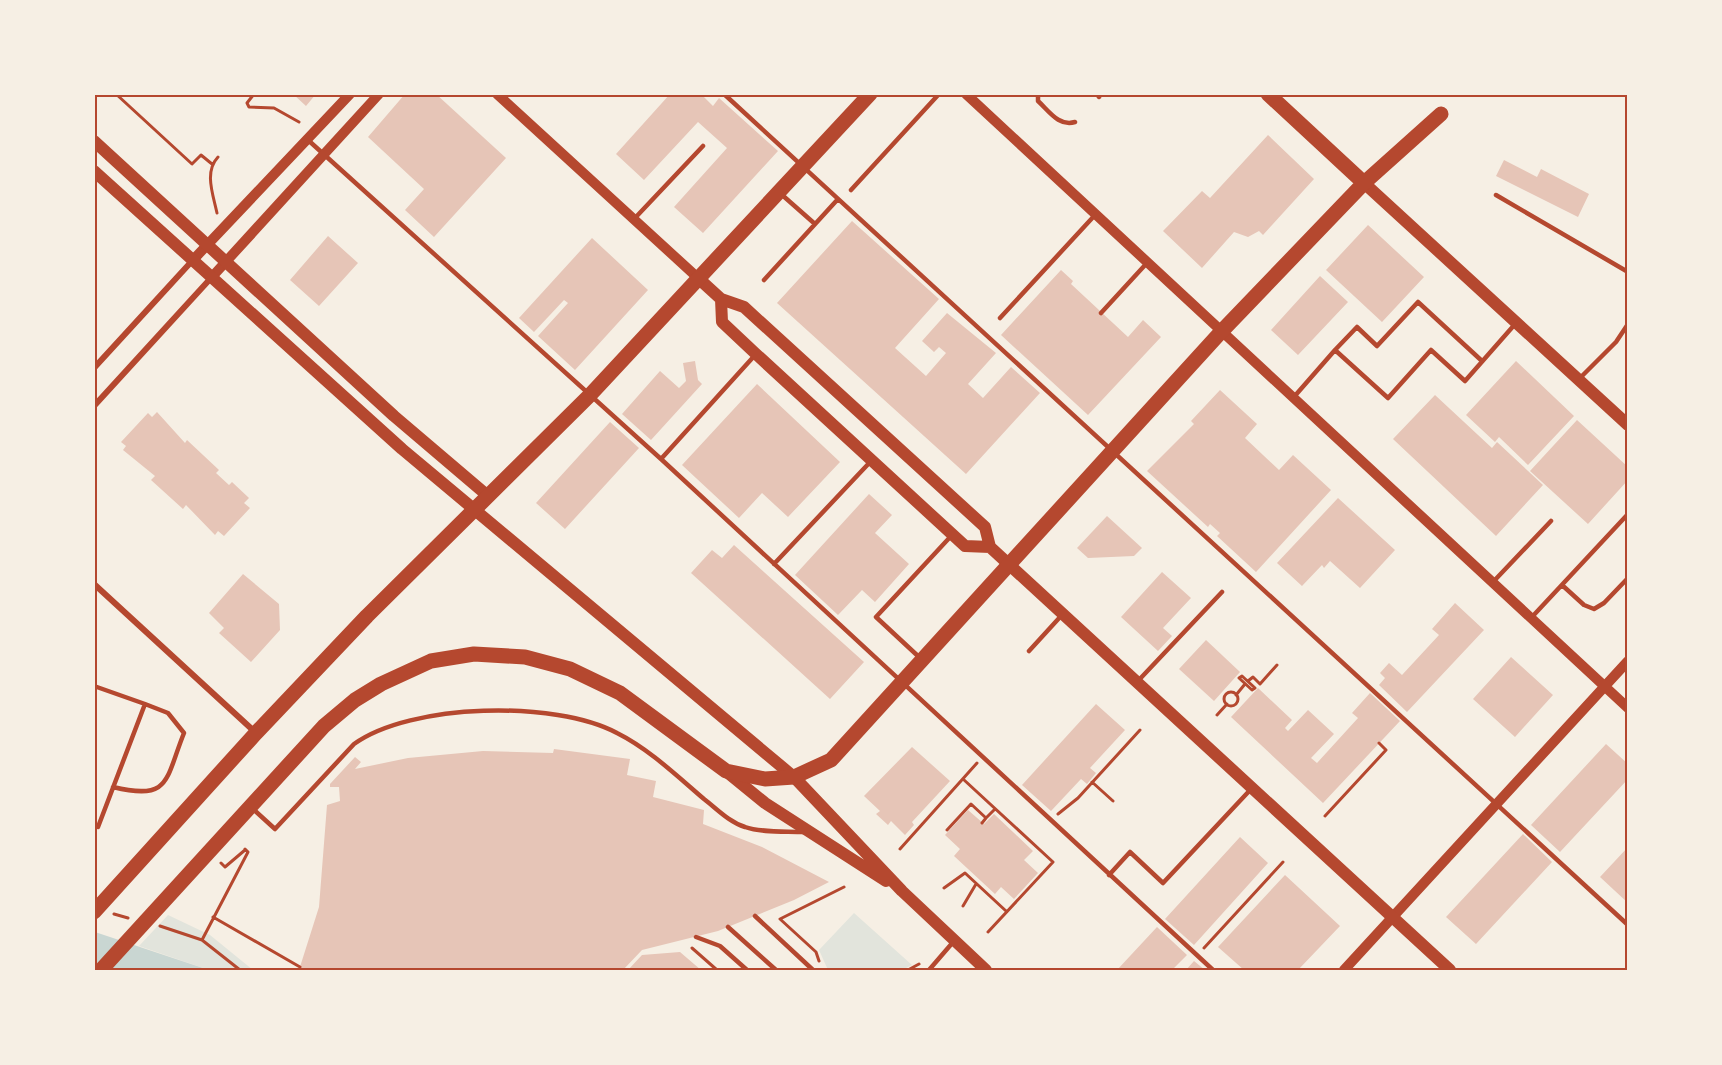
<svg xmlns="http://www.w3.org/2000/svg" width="1722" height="1065" font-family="'Zilla Slab',serif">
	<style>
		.green { fill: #e2e4dc }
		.water { fill: #c9d6d2 }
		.building { fill: #e6c5b7 }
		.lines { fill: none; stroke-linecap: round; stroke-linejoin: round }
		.path { stroke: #b5482f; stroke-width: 3 }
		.service { stroke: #b5482f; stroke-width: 4.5 }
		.minor { stroke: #b5482f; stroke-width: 6 }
		.tertiary { stroke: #b5482f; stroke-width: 10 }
		.secondary { stroke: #b5482f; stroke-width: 12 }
		.primary { stroke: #b5482f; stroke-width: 15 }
		.neatline { fill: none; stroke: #b5482f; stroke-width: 2 }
	</style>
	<rect width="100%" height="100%" fill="#f6efe4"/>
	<path class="green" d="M 854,913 L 912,965 L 902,970 L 828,970 L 819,950 Z
		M 168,915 L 210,935 L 253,970 L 209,970 L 139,946 Z"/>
	<path class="water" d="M 95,932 L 209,970 L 95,970 Z"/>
	<path class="building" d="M 293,94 L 316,94 L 306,106 Z
		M 405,94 L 436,94 L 506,158 L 434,237 L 405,210 L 424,189 L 368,137 Z
		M 670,94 L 701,94 L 713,106 L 719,98 L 778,151 L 703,233 L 674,207 L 727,148 L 698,122 L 644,180 L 616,154 Z
		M 1268,135 L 1314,179 L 1263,235 L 1259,231 L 1248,237 L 1234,232 L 1202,268 L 1163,231 L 1202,191 L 1210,198 Z
		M 1504,160 L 1537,177 L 1541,169 L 1589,194 L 1578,217 L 1496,176 Z
		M 852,221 L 939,299 L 895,348 L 926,376 L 946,353 L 939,347 L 934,352 L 922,341 L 947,313 L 996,353 L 968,384 L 983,398 L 1011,367 L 1040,393 L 966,474 L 777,303 Z
		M 1368,225 L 1424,277 L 1382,322 L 1326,270 Z
		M 328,236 L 358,263 L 319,306 L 290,280 Z
		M 592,238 L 648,290 L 575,370 L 538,336 L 568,303 L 564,300 L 534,332 L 519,318 Z
		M 1061,270 L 1073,281 L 1071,284 L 1128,337 L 1143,320 L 1161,337 L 1088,415 L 1001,335 Z
		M 1320,276 L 1348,302 L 1298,355 L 1271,330 Z
		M 695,361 L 698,380 L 702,384 L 651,440 L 622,414 L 660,371 L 679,388 L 686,381 L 683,363 Z
		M 1516,361 L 1574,416 L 1528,465 L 1499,437 L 1495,442 L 1466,415 Z
		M 757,384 L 840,462 L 788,517 L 762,493 L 739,518 L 682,465 Z
		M 1220,390 L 1257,424 L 1245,438 L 1279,470 L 1293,455 L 1331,490 L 1256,572 L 1217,536 L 1220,533 L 1210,524 L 1208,527 L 1147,471 L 1194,424 L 1191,421 Z
		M 1435,395 L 1492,448 L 1497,442 L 1543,485 L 1496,536 L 1393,439 Z
		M 157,412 L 185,443 L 187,440 L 219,470 L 216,473 L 229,485 L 232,482 L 249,498 L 244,503 L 250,508 L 224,536 L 218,531 L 215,535 L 186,505 L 183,509 L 151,480 L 155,476 L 123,450 L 126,446 L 121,442 L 148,413 L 152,417 Z
		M 1577,420 L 1628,467 L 1628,480 L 1588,524 L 1530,471 Z
		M 610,422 L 639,448 L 565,529 L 536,503 Z
		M 869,494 L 892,515 L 875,533 L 909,564 L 875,602 L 862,590 L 838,615 L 795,575 Z
		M 1338,498 L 1395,550 L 1360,588 L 1330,561 L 1324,568 L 1322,565 L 1302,586 L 1277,563 Z
		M 1107,516 L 1142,548 L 1134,556 L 1088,558 L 1077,548 Z
		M 734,545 L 864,662 L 830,699 L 691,573 L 712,550 L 722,558 Z
		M 1162,572 L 1191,598 L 1163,628 L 1172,636 L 1158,651 L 1121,617 Z
		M 243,574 L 279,604 L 280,630 L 251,662 L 219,633 L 224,628 L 209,613 Z
		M 1455,603 L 1484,630 L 1407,712 L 1379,685 L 1385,678 L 1380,673 L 1389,663 L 1402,675 L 1439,635 L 1432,629 Z
		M 1206,640 L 1240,672 L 1214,701 L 1179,669 Z
		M 1511,657 L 1553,695 L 1515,737 L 1473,699 Z
		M 1258,688 L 1292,720 L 1285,728 L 1288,731 L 1308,710 L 1334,734 L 1311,758 L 1317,763 L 1358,718 L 1352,713 L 1370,693 L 1400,721 L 1323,803 L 1231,717 Z
		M 1096,704 L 1125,730 L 1090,768 L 1096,773 L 1087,784 L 1081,779 L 1051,811 L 1022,785 Z
		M 1606,744 L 1628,764 L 1628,779 L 1560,852 L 1531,825 Z
		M 912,747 L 950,781 L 912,822 L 914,825 L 905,835 L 891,821 L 888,825 L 876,814 L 880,811 L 864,796 Z
		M 554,749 L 630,759 L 627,775 L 656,781 L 653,797 L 704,810 L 703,824 L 762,847 L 829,882 L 794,900 L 718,931 L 642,950 L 623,970 L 299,970 L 319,907 L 327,805 L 340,801 L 339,787 L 330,787 L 330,784 L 355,757 L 361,762 L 355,769 L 408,758 L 483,751 L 553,753 Z
		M 968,810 L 984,824 L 994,814 L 1033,851 L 1024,860 L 1038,873 L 1014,899 L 1001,887 L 995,894 L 954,856 L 960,849 L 945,835 Z
		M 1523,834 L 1552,862 L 1476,944 L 1446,917 Z
		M 1240,837 L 1268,863 L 1194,945 L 1165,919 Z
		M 1628,847 L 1628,903 L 1600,877 Z
		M 1285,875 L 1340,926 L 1298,970 L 1244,970 L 1218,947 Z
		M 1157,927 L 1187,955 L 1172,970 L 1117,970 Z
		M 680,952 L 701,970 L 628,970 L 642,955 Z
		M 1194,961 L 1205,970 L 1186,970 Z"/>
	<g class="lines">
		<path class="path" d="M 116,94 L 192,164 L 201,155 L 212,164
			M 254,94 L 247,103 L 249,107 L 274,108 L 299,122
			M 217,213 C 213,194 204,172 218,157
			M 1242,676 L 1255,688 L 1252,690 L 1239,678 Z
			M 1248,681 L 1253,677 L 1260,684 L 1277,665
			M1224 699a7 7 0 1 1 14 0a7 7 0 1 1-14 0Z
			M 1236,695 L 1245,684
			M 1217,715 L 1227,704
			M 963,779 L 1053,862 L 988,932
			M 1092,782 L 1113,801
			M 1058,814 L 1078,798 L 1140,730
			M 1325,816 L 1386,750 L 1379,743
			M 982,823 L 986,818
			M 947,830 L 971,804 L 986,818 L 995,809
			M 900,849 L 977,763
			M 221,863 L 225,867 L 245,850
			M 944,888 L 965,873 L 1006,911
			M 963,906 L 976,884
			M 114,914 L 128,918
			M 213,917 L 300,967
			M 160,926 L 202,940 L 240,970
			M 202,940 L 248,852 L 245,849
			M 692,948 L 717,970
			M 1204,948 L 1283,862
			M 819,961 L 816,952 L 780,919 L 844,887
			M 908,970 L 919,964"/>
		<path class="service" d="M 724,94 L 1628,925
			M 1038,94 L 1038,101 C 1049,111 1059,127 1075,122
			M 1097,94 L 1099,97
			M 308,140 L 661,459 L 1213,970
			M 851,190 L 939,94
			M 781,194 L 815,224
			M 1496,195 L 1628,272
			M 635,218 L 703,146
			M 764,280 L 838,199
			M 1101,313 L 1146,264
			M 1000,318 L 1095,215
			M 1335,350 L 1357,327 L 1377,346 L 1418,302 L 1482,361
			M 1580,378 L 1616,342 L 1628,324
			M 1293,398 L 1335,350 L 1388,398 L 1431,350 L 1465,381 L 1516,323
			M 661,459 L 756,354
			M 774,564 L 872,460
			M 1493,582 L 1551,521
			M 1562,585 L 1584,605 L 1594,609 L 1604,603 L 1628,578
			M 1531,618 L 1628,514
			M 1029,651 L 1061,616
			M 919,657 L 876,617 L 952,535
			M 1137,682 L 1222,592
			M 94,686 L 145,704 L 98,827
			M 113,787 C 171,801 165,780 184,733 L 168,713 L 145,704
			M 253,809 L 275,829 L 354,744 C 411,703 555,700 617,733 C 649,749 677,776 704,799 C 717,809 729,822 745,827 C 762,833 786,831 804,832
			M 1109,875 L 1130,852 L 1163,883 L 1252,788
			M 755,916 L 813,970
			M 728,927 L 776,970
			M 696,937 L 720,946 L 747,970
			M 929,970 L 954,941"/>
		<path class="minor" d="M 94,368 L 192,261
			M 94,406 L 211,278
			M 94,584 L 255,732"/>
		<path class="tertiary" d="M 497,94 L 698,278
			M 966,94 L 1628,708
			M 192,261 L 350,94
			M 211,278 L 379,94
			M 1344,970 L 1628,661"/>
		<path class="secondary" d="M 94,141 L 394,416 L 488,496
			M 94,171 L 402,449 L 794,777 L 902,891 L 986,970
			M 1364,183 L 1628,425
			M 698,278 L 721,299 L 744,307 L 985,527 L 990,547
			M 721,299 L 722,322 L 756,354 L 965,546 L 990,547 L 1450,970
			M 727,772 L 765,803 L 886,881"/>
		<path class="primary" d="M 1268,94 L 1364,183
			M 94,912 L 256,733 L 367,616 L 590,395 L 870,94
			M 101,970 L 324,726 L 355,700 L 381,684 L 431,661 L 474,654 L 525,657 L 570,669 L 620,693 L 726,771 L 765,779 L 794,777 L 831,760 L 1220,333 L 1364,183 L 1441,114"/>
	</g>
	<rect width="1722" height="1065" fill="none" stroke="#f6efe4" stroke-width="192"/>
	<rect x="96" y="96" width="1530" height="873" class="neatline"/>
</svg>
